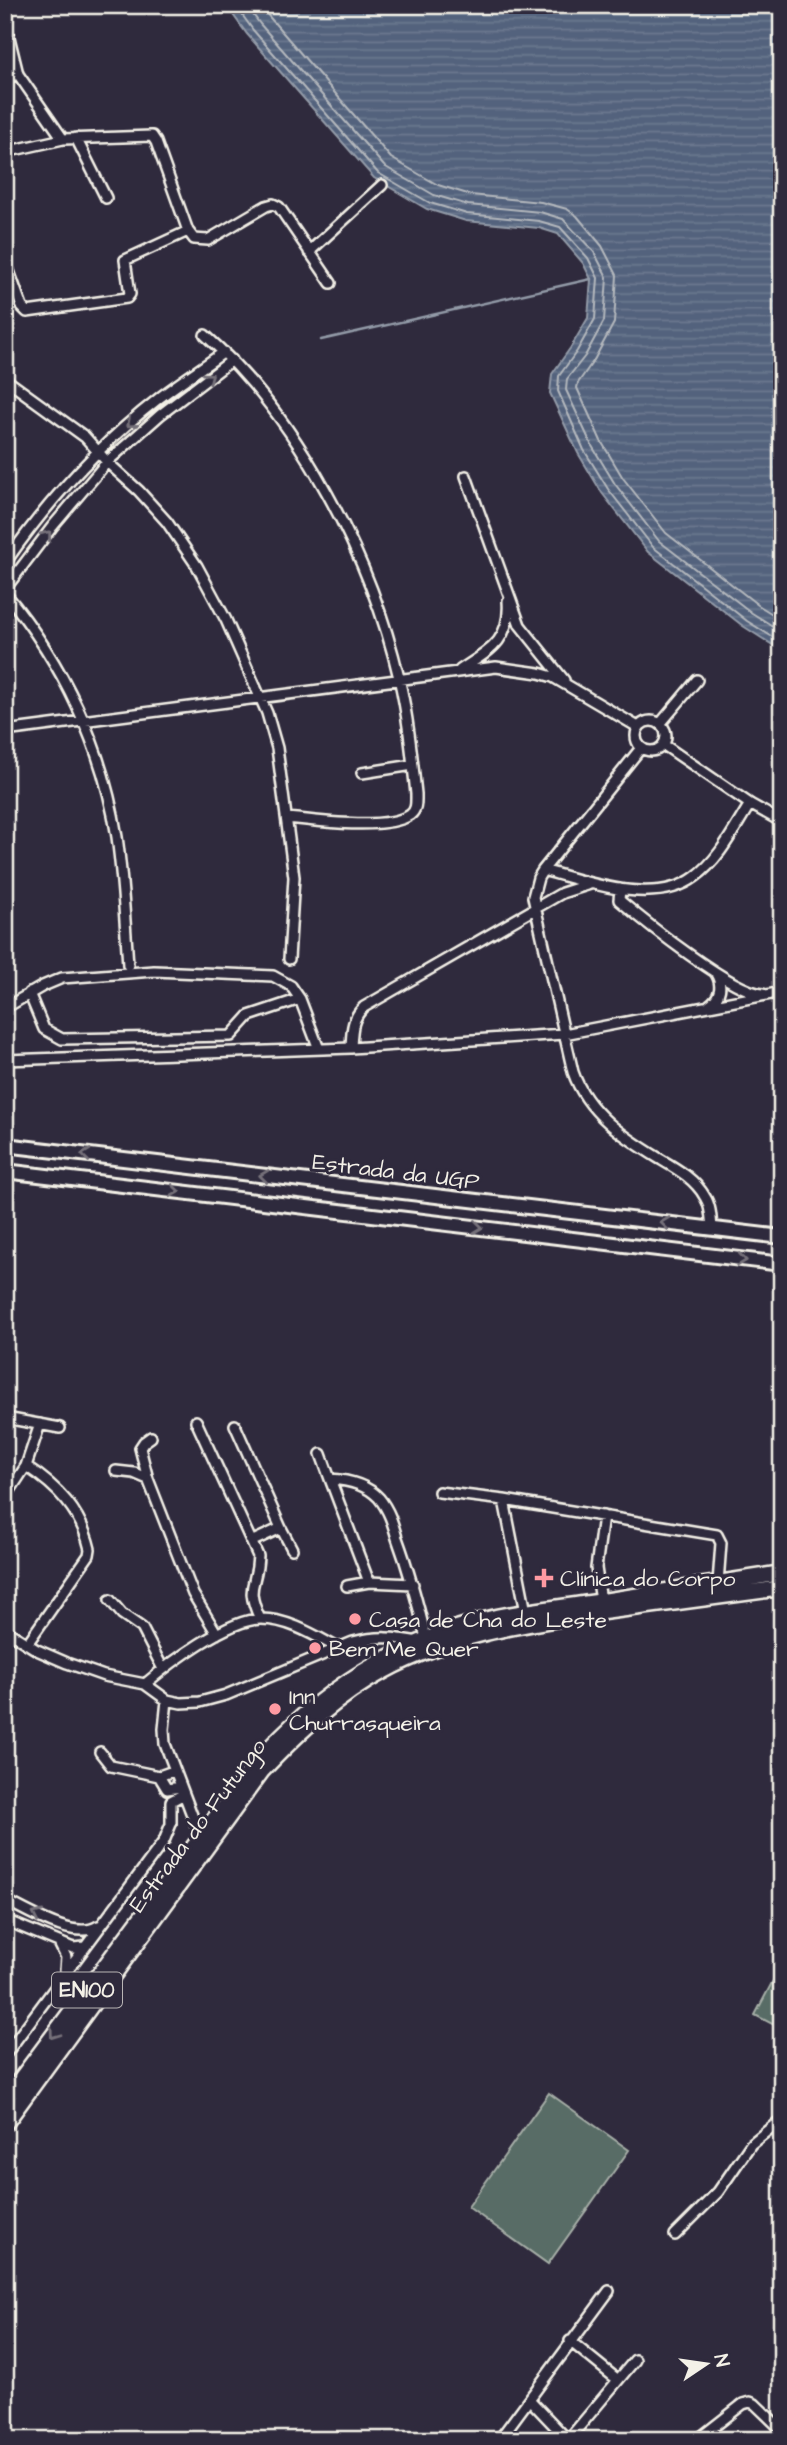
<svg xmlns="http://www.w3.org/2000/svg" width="787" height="2445" font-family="'Architects Daughter',sans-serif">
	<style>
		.garden { fill: #586c66; stroke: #a6aea7; stroke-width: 2 }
		.water { fill: url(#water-rules); stroke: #939ba8; stroke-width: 2 }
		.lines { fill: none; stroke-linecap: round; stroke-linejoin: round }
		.shore { stroke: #b4b8bd; stroke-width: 2 }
		.stream { stroke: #939ba8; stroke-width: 2.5 }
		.street-casing { stroke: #f4f1e8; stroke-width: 14 }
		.secondary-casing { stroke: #f4f1e8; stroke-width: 18 }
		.primary-casing { stroke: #f4f1e8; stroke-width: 19 }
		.street { stroke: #2f2a3d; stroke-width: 9 }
		.secondary { stroke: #2f2a3d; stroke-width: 12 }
		.primary { stroke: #2f2a3d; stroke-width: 14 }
		.oneway { stroke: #747079 }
		.poi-dot { fill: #ff9aa2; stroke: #2f2a3d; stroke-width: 2.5 }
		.labels { text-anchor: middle; stroke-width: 6; stroke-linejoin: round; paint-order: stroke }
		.shield { fill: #2f2a3d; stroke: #b9b5b5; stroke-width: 2 }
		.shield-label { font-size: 21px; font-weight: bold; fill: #f4f1e8 }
		.street-label { font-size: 23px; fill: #f4f1e8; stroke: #2f2a3d }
		.poi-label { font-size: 23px; fill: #f4f1e8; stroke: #2f2a3d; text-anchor: start }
	</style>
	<defs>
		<pattern id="water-rules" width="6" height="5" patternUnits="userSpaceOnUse" patternTransform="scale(1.75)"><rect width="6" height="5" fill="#53627d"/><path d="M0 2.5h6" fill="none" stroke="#6c798f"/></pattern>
	</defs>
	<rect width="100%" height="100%" fill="#2f2a3d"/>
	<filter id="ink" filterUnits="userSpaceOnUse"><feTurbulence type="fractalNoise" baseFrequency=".0143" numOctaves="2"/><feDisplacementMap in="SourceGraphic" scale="14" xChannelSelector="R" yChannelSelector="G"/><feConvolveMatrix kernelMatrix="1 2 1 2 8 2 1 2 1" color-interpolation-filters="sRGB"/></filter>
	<g filter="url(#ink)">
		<path class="garden" d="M 776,1975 L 782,1978 L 782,2015 L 776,2026 L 755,2015 Z
			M 549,2093 L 629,2150 L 548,2264 L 468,2207 Z"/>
		<path class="water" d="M 226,5 L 782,5 L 782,651 L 743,626 L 648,552 L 602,493 L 578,453 L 550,393 L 552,374 L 571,347 L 588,318 L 591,279 L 583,263 L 558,234 L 539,228 L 466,221 L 427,209 L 374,178 L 247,34 Z"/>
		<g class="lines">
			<path class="shore" d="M 235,5 L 253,30 L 378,173 L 430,203 L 467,214 L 539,221 L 560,227 L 588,258 L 598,278 L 595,319 L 577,351 L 559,376 L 558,391 L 584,450 L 608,489 L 653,547 L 747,621 L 782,643
				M 246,5 L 260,24 L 384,166 L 434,195 L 468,205 L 540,212 L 563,219 L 594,252 L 607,277 L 604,321 L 585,356 L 567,379 L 566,390 L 592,446 L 615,484 L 659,541 L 752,613 L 782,632
				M 259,5 L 391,158 L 438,185 L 471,195 L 541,202 L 567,209 L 577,216 L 602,246 L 617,275 L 614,323 L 594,360 L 578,383 L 577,388 L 601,441 L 623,478 L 666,533 L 758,605 L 782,620"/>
			<path class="stream" d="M 321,340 L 591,279"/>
			<defs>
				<path id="street" d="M 5,21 L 18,74 L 63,139
					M 5,78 L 18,74
					M 76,138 L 106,198
					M 5,152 L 63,139 L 152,136 L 156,142 L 188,231 L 194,239 L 208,240 L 266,206 L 273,204 L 279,207 L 331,283
					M 309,252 L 382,185
					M 5,260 L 22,307 L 27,312 L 127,298 L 130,294 L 125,260 L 188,231
					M 205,335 C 299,418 371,558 399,678 C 408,716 412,756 416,794 C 416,802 417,810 410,815 C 386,831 316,821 288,818
					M 5,379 L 85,437 L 107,462 L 139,491 L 167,522 L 197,566 L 226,620 L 267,713 L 277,748 L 294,877 L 289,959
					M 466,476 L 520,625 L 564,680
					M 5,563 C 48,501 99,445 158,399 C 180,382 202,368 224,352
					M 5,589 L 52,527 L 107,462 L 160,415 L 232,360
					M 5,593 C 63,663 103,747 117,837 C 123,879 125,922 128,965
					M 460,670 C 489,651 511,641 508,601
					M636 736a15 15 0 1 1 30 0a15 15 0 1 1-30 0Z
					M 660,724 L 697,680
					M 5,731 L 496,667 L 539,673 L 553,677 L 638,727
					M 664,745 L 750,804 L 782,822
					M 641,748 L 543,870 L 538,878 L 533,897 L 573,1072 C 587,1113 624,1137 660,1159 C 677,1169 695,1179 705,1197 C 711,1206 711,1218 712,1229
					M 362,773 L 413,765
					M 543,870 C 586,882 655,907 695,877 C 720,859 734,829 750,804
					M 620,889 L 619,900 C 645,922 732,992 763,994
					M 29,993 L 44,1029 L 62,1039 L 231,1036 L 249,1016 L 300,999
					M 709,1005 C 721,997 723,984 715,972
					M 5,1008 L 43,986 L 62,978 L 154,971 L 273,976 L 291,986 L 300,999 L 319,1049
					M 351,1048 C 352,1032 351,1019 364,1007 L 562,893 L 590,884
					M 5,1060 L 351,1048 L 564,1034 L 782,992
					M 11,1419 L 60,1428
					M 196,1421 L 258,1556 C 257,1588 244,1584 260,1619
					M 235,1425 L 281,1528 L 253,1541
					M 321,1454 L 330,1479
					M 26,1466 C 58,1487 81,1511 90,1549 L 89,1555 L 27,1644
					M 116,1471 L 134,1473 L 148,1479 L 193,1594 L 217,1634
					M 148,1479 L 140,1448 L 144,1442 L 151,1437
					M 439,1492 L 504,1500 L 717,1535 L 721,1543 L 718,1583
					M 5,1498 L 26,1466 L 40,1424
					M 504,1500 L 526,1612
					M 281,1528 L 292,1549
					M 369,1582 L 330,1479 C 348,1480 366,1484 379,1498 C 389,1510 393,1524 397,1538 C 409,1571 418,1604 426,1638
					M 347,1586 L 369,1582 L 413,1584
					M 110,1600 L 122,1614 L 142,1628 L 163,1669
					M 601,1601 L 596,1568 L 603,1516
					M 5,1630 L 37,1650 L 67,1663 L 104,1676 L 145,1684 L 167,1700 L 181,1703 L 200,1702 L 226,1695 L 353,1642 C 377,1636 395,1637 418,1642
					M 145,1684 C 170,1663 228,1619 261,1619 C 288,1619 314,1635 336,1647
					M 167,1700 L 164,1729 L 165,1744 L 200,1836
					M 100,1752 L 111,1766 L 159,1776 L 173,1771
					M 159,1776 L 167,1789 L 181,1787
					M 5,1900 C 28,1911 75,1941 98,1926
					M 5,1920 L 73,1948 L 84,1947
					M 59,1943 L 66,1957 L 65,1971
					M 5,2055 L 164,1841 L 171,1824 L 171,1801 L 184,1794
					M 675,2235 L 718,2192 L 751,2144 L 782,2119
					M 570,2341 L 618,2380
					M 529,2399 L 568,2440
					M 499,2440 L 609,2291
					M 568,2440 L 635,2360
					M 697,2440 L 743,2404 L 750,2402 L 755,2404 L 782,2430"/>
				<path id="secondary" d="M 5,1145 L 782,1237
					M 5,1171 L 782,1264"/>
				<path id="primary" d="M 5,2100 L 256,1763 C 318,1691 400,1640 492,1618 C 529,1610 566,1607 603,1601 C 663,1592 722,1582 782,1573
					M 5,2124 L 262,1771 C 299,1732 337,1696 384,1671 C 455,1633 525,1624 603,1612 C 663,1604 722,1596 782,1588"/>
			</defs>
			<use href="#street" class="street-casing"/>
			<use href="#secondary" class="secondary-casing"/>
			<use href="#primary" class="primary-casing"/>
			<use href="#street" class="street"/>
			<use href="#secondary" class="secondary"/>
			<use href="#primary" class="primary"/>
		</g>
		<defs><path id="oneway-chevron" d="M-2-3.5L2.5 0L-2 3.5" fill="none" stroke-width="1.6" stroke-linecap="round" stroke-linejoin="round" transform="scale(1.75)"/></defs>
		<g class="oneway">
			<use href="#oneway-chevron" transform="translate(209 377) rotate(-37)"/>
			<use href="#oneway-chevron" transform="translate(131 423) rotate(139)"/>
			<use href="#oneway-chevron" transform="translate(47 535) rotate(-51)"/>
			<use href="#oneway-chevron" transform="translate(86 1155) rotate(-173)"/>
			<use href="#oneway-chevron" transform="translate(264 1176) rotate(-173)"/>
			<use href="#oneway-chevron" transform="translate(175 1191) rotate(7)"/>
			<use href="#oneway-chevron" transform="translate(665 1223) rotate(-173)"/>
			<use href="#oneway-chevron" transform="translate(478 1227) rotate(7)"/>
			<use href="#oneway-chevron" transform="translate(742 1260) rotate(7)"/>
			<use href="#oneway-chevron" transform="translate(37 1915) rotate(-155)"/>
			<use href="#oneway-chevron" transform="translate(54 2034) rotate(126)"/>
		</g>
	</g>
	<g class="poi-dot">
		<path d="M540.5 1567.5h7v7h7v7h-7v7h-7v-7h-7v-7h7z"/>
		<circle cx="355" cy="1619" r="7"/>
		<circle cx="315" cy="1648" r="7"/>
		<circle cx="275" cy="1709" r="7"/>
	</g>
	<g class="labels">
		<rect class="shield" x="52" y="1972.5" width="70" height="35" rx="5"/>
		<g class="shield-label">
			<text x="87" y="1997">EN100</text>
		</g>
		<g class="street-label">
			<text transform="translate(396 1171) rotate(7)" y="8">Estrada da UGP</text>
			<text transform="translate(197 1825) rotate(-53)" y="8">Estrada do Futungo</text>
		</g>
		<g class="poi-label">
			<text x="560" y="1586">Clínica do Corpo</text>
			<text x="369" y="1627">Casa de Cha do Leste</text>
			<text x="329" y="1656">Bem Me Quer</text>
			<text x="289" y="1704">Inn<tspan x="289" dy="26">Churrasqueira</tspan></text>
		</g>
	</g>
	<rect width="787" height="2445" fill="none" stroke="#2f2a3d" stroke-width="28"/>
	<rect x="14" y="14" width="759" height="2417" fill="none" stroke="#f4f1e8" stroke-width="2.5" filter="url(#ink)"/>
	<g transform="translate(706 2364) rotate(77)" stroke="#2f2a3d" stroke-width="5" paint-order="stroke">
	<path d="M0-5L12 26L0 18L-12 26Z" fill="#f4f1e8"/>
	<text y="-10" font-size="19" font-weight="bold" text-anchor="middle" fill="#f4f1e8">N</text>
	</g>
</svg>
